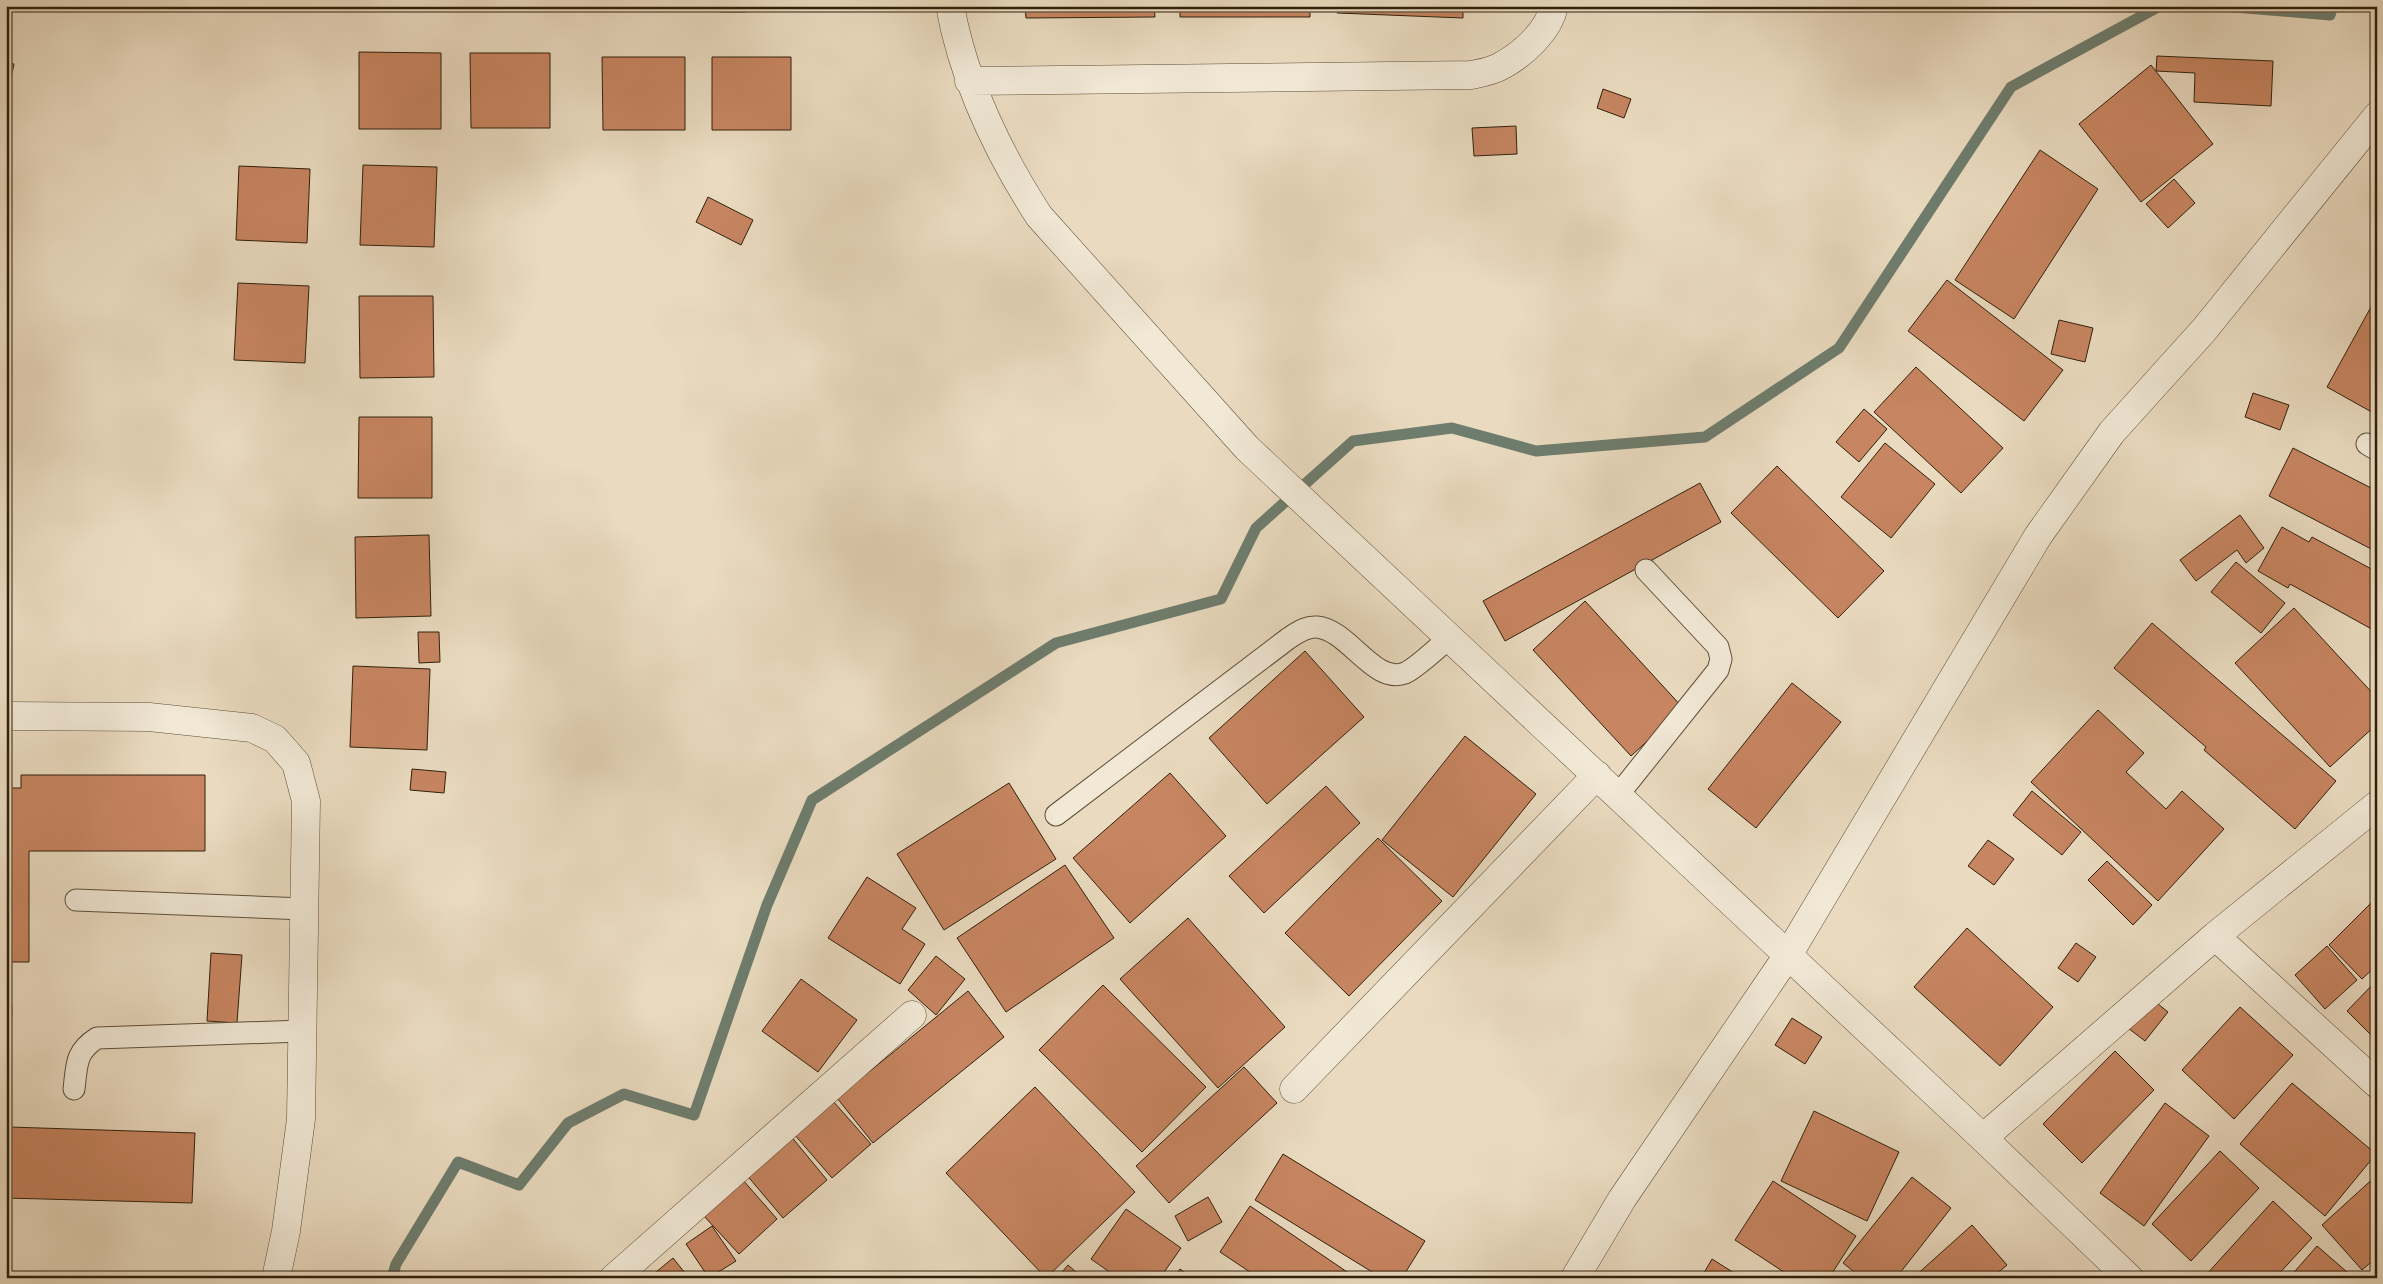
<svg xmlns="http://www.w3.org/2000/svg" width="2383" height="1284" font-family="'IM FELL Great Primer',serif">
	<style>
		.lines { fill: none; stroke-linecap: round; stroke-linejoin: round }
		.stream { stroke: #6e7d6e; stroke-width: 11 }
		.building { fill: #c78561; stroke: #30200c }
		.service-casing { stroke: #5e4f39; stroke-width: 23 }
		.minor-casing { stroke: #5e4f39; stroke-width: 29 }
		.service { stroke: #f1e8d6; stroke-width: 21 }
		.minor { stroke: #f1e8d6; stroke-width: 28 }
	</style>
	<rect width="100%" height="100%" fill="#eadbc0"/>
	<filter id="stains"><feTurbulence type="fractalNoise" baseFrequency=".004" numOctaves="4"/><feColorMatrix values="0 0 0 0 .2 0 0 0 0 .09 0 0 0 0 .02 0 0 0 .5 -.17"/></filter>
	<radialGradient id="worn" r=".72"><stop offset=".6" stop-color="#630" stop-opacity="0"/><stop offset="1" stop-color="#630" stop-opacity=".3"/></radialGradient>
	<g class="lines">
		<path class="stream" d="M 2222,6 L 2330,15 L 2333,6
			M 392,1278 L 396,1264 L 458,1162 L 519,1185 L 568,1123 L 624,1094 L 694,1115 L 767,905 L 812,800 L 1056,643 L 1221,599 L 1256,528 L 1353,441 L 1452,428 L 1536,451 L 1705,437 L 1839,348 L 2011,87 L 2160,6"/>
	</g>
	<path class="building" d="M 720,6 L 746,6 L 746,12 L 720,12 Z
		M 1025,6 L 1154,6 L 1155,17 L 1026,18 Z
		M 1180,6 L 1310,6 L 1310,17 L 1180,17 Z
		M 1338,6 L 1463,6 L 1463,18 L 1337,13 Z
		M 359,52 L 441,53 L 441,129 L 359,129 Z
		M 470,53 L 550,53 L 550,128 L 471,128 Z
		M 2157,56 L 2273,61 L 2271,106 L 2194,102 L 2195,73 L 2156,71 Z
		M 602,57 L 685,57 L 685,130 L 603,130 Z
		M 712,57 L 791,57 L 791,130 L 712,130 Z
		M 6,62 L 14,64 L 7,97 L 6,96 Z
		M 2151,65 L 2213,144 L 2141,202 L 2079,124 Z
		M 1603,89 L 1631,99 L 1624,118 L 1597,108 Z
		M 1516,126 L 1517,154 L 1474,156 L 1472,128 Z
		M 2040,150 L 2098,189 L 2014,319 L 1955,280 Z
		M 363,165 L 437,167 L 434,247 L 360,245 Z
		M 239,166 L 310,169 L 307,243 L 236,240 Z
		M 2174,179 L 2195,203 L 2168,228 L 2146,204 Z
		M 708,197 L 753,220 L 741,245 L 696,222 Z
		M 1947,280 L 2063,370 L 2024,421 L 1908,331 Z
		M 238,283 L 309,286 L 305,363 L 234,360 Z
		M 359,296 L 433,296 L 434,377 L 360,378 Z
		M 2377,296 L 2377,415 L 2327,387 Z
		M 2059,320 L 2093,328 L 2085,362 L 2051,354 Z
		M 1916,367 L 2003,448 L 1961,493 L 1874,412 Z
		M 2253,393 L 2289,405 L 2280,430 L 2245,417 Z
		M 1864,409 L 1887,429 L 1859,462 L 1836,442 Z
		M 359,417 L 432,417 L 432,498 L 358,498 Z
		M 1885,443 L 1935,484 L 1891,538 L 1841,497 Z
		M 2293,448 L 2377,491 L 2377,547 L 2375,551 L 2269,496 Z
		M 1777,466 L 1884,571 L 1838,618 L 1731,513 Z
		M 1700,483 L 1721,522 L 1505,641 L 1483,601 Z
		M 2240,515 L 2264,548 L 2246,563 L 2237,550 L 2196,581 L 2180,560 Z
		M 2282,527 L 2309,542 L 2312,537 L 2377,572 L 2377,632 L 2290,584 L 2288,588 L 2258,571 Z
		M 429,535 L 431,616 L 356,618 L 355,537 Z
		M 2236,562 L 2285,603 L 2261,633 L 2211,592 Z
		M 1585,601 L 1683,708 L 1631,756 L 1533,650 Z
		M 2294,608 L 2377,698 L 2377,724 L 2330,767 L 2235,663 Z
		M 2152,623 L 2336,781 L 2295,829 L 2204,750 L 2206,747 L 2114,668 Z
		M 418,632 L 439,632 L 440,662 L 419,663 Z
		M 1305,651 L 1364,717 L 1267,804 L 1209,738 Z
		M 353,666 L 430,669 L 427,750 L 350,747 Z
		M 1792,683 L 1841,722 L 1756,828 L 1708,789 Z
		M 2098,710 L 2144,753 L 2126,772 L 2166,809 L 2182,791 L 2224,829 L 2158,901 L 2031,782 Z
		M 1465,736 L 1536,794 L 1453,897 L 1382,840 Z
		M 412,769 L 446,772 L 444,793 L 410,790 Z
		M 1170,773 L 1226,836 L 1130,923 L 1073,858 Z
		M 21,775 L 205,775 L 205,851 L 29,851 L 29,962 L 6,962 L 6,788 L 21,788 Z
		M 1009,783 L 1056,859 L 944,930 L 897,854 Z
		M 1326,786 L 1360,823 L 1264,913 L 1229,876 Z
		M 2032,791 L 2081,832 L 2062,855 L 2013,815 Z
		M 1378,838 L 1442,901 L 1349,996 L 1285,933 Z
		M 1988,840 L 2014,859 L 1994,885 L 1968,866 Z
		M 2107,861 L 2152,905 L 2133,925 L 2088,880 Z
		M 1065,865 L 1114,938 L 1006,1012 L 957,938 Z
		M 867,877 L 916,908 L 902,929 L 925,944 L 900,984 L 828,938 Z
		M 2372,902 L 2377,907 L 2377,965 L 2362,979 L 2329,945 Z
		M 1188,918 L 1285,1027 L 1218,1088 L 1120,979 Z
		M 1967,928 L 2053,1007 L 2000,1066 L 1914,987 Z
		M 2076,943 L 2096,957 L 2078,982 L 2058,968 Z
		M 2327,946 L 2357,980 L 2325,1009 L 2295,975 Z
		M 211,953 L 242,955 L 237,1023 L 207,1021 Z
		M 936,956 L 965,979 L 936,1015 L 908,990 Z
		M 801,979 L 857,1020 L 818,1072 L 762,1031 Z
		M 2377,980 L 2377,1041 L 2347,1011 Z
		M 1103,985 L 1206,1087 L 1142,1152 L 1039,1050 Z
		M 968,991 L 1004,1037 L 873,1143 L 837,1098 Z
		M 2148,996 L 2168,1012 L 2145,1041 L 2124,1025 Z
		M 6,1006 L 12,1006 L 9,1127 L 195,1133 L 192,1203 L 6,1198 Z
		M 2240,1007 L 2293,1055 L 2234,1119 L 2182,1070 Z
		M 1792,1018 L 1822,1037 L 1805,1064 L 1775,1045 Z
		M 2115,1051 L 2154,1090 L 2082,1163 L 2043,1124 Z
		M 1244,1067 L 1277,1103 L 1169,1203 L 1136,1166 Z
		M 2292,1083 L 2376,1154 L 2325,1216 L 2240,1144 Z
		M 1035,1087 L 1135,1192 L 1046,1278 L 946,1173 Z
		M 832,1100 L 871,1144 L 832,1178 L 794,1134 Z
		M 2165,1103 L 2209,1136 L 2144,1226 L 2100,1193 Z
		M 1814,1111 L 1899,1152 L 1867,1221 L 1781,1181 Z
		M 790,1135 L 827,1180 L 783,1218 L 745,1173 Z
		M 2220,1151 L 2259,1188 L 2191,1261 L 2152,1224 Z
		M 1283,1154 L 1425,1241 L 1402,1278 L 1382,1278 L 1255,1200 Z
		M 2377,1175 L 2377,1257 L 2362,1270 L 2322,1225 Z
		M 1912,1177 L 1951,1208 L 1896,1278 L 1862,1278 L 1843,1263 Z
		M 742,1179 L 777,1219 L 739,1254 L 703,1215 Z
		M 1773,1181 L 1856,1236 L 1829,1278 L 1793,1278 L 1735,1240 Z
		M 1208,1197 L 1222,1222 L 1188,1241 L 1175,1216 Z
		M 2273,1201 L 2312,1238 L 2275,1278 L 2209,1278 L 2206,1275 Z
		M 1250,1206 L 1356,1278 L 1259,1278 L 1220,1252 Z
		M 1126,1209 L 1181,1248 L 1160,1278 L 1118,1278 L 1091,1259 Z
		M 1972,1225 L 2007,1265 L 1992,1278 L 1913,1278 Z
		M 712,1226 L 736,1261 L 709,1278 L 686,1244 Z
		M 2317,1246 L 2354,1278 L 2289,1278 Z
		M 673,1258 L 689,1278 L 649,1278 Z
		M 1712,1259 L 1742,1278 L 1701,1278 Z
		M 1068,1265 L 1083,1278 L 1057,1278 Z
		M 1180,1269 L 1193,1278 L 1174,1278 Z"/>
	<g class="lines">
		<defs>
			<path id="service" d="M 2367,444 L 2377,450
				M 1618,795 L 1718,670 L 1721,659 L 1718,647 L 1646,570
				M 1056,815 L 1289,638 C 1297,633 1306,626 1317,627 C 1349,630 1374,685 1405,673 C 1415,669 1440,646 1450,637
				M 76,900 L 304,909
				M 74,1089 C 77,1065 75,1052 97,1038 L 302,1031"/>
			<path id="minor" d="M 950,6 C 964,82 997,151 1039,216 L 1247,448 L 1983,1138 L 2129,1278
				M 969,81 L 1471,75 C 1481,73 1493,71 1501,66 C 1523,54 1549,31 1554,6
				M 6,716 L 149,717 L 252,728 L 275,739 L 296,763 L 306,801 L 301,1119 L 286,1231 L 276,1278
				M 2215,936 L 2377,1084
				M 1294,1089 L 1597,775
				M 1983,1138 L 2215,936 L 2377,805
				M 614,1278 L 912,1015
				M 1575,1278 L 1622,1199 L 1788,955 L 2038,536 L 2112,432 L 2204,330 L 2377,116"/>
		</defs>
		<use href="#service" class="service-casing"/>
		<use href="#minor" class="minor-casing"/>
		<use href="#service" class="service"/>
		<use href="#minor" class="minor"/>
	</g>
	<rect width="2383" height="1284" fill="none" stroke="#eadbc0" stroke-width="25"/>
	<rect x="8" y="8" width="2368" height="1269" fill="none" stroke="#30200c" stroke-width="2.5"/>
	<rect x="12" y="12" width="2358" height="1259" fill="none" stroke="#30200c"/>
	<rect width="100%" height="100%" filter="url(#stains)"/>
	<rect width="100%" height="100%" fill="url(#worn)"/>
</svg>
